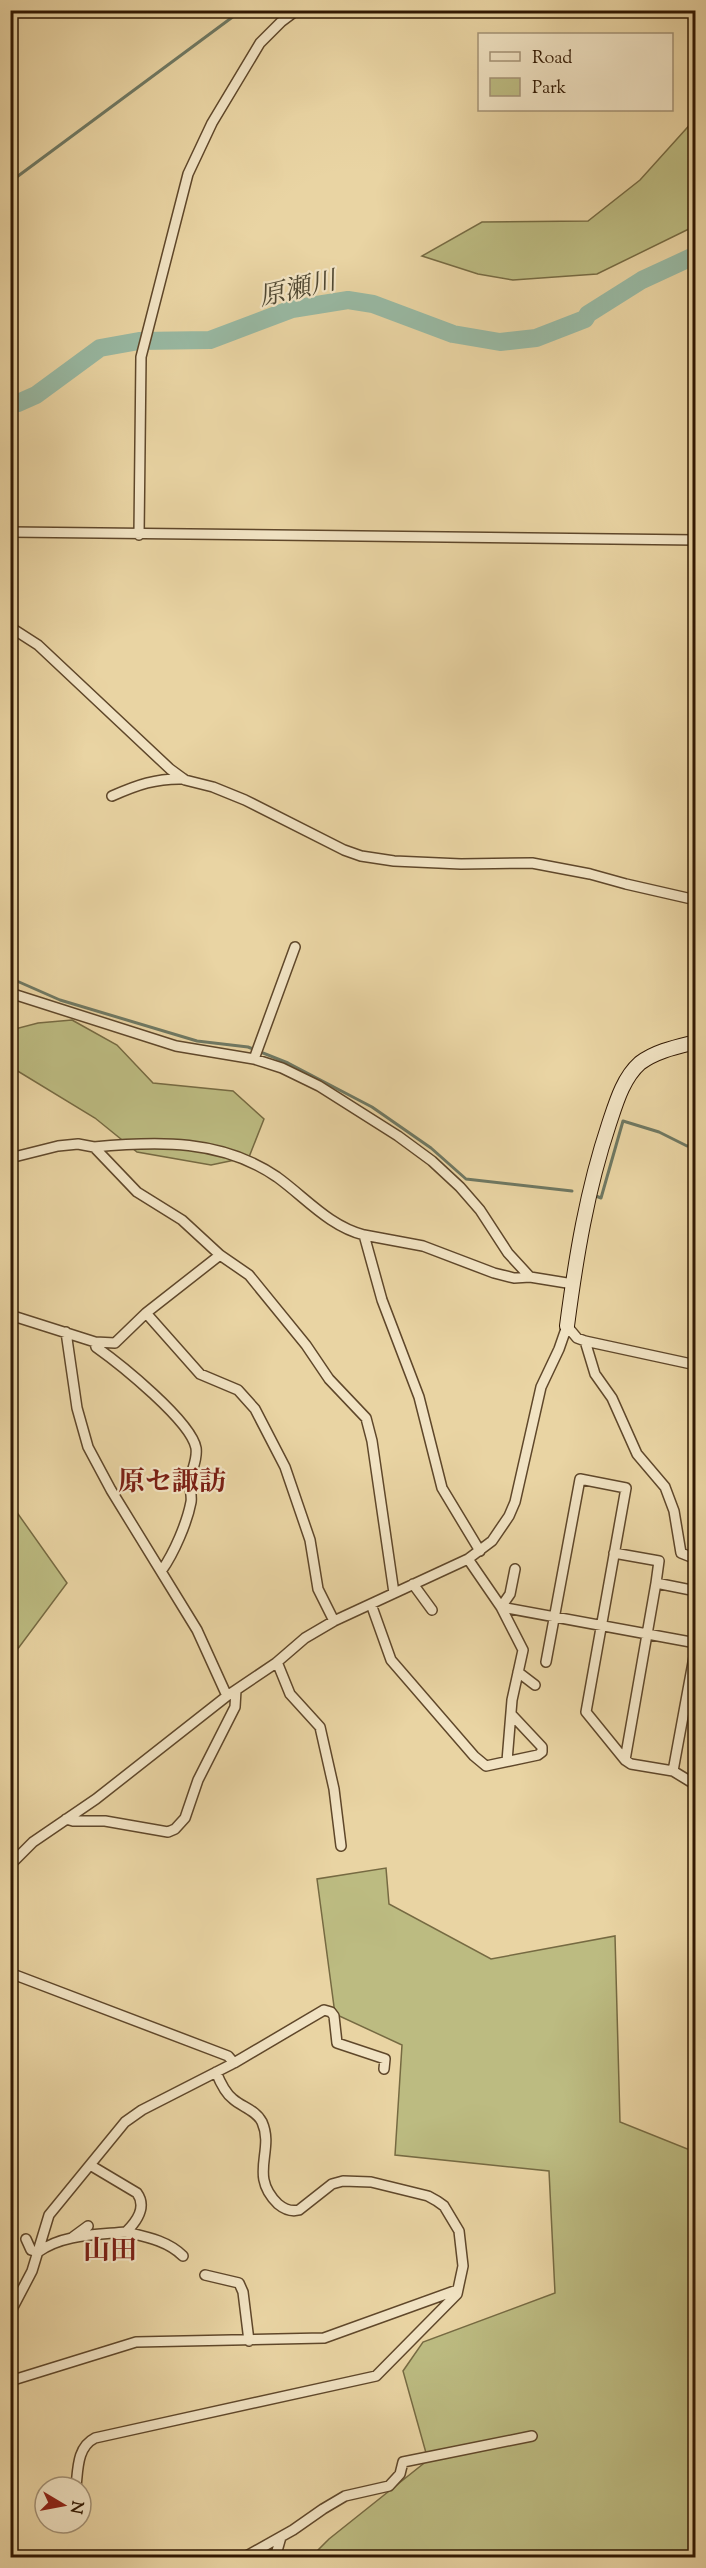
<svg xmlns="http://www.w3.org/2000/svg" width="706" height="2568" font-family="'Sorts Mill Goudy','Noto Serif JP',serif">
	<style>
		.green { fill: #bcbb81; stroke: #766a42; stroke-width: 1.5 }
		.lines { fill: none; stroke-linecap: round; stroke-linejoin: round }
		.stream { stroke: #6f7862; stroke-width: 3 }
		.river { stroke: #98b8a2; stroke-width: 18 }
		.street-casing { stroke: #5f472a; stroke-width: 12 }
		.secondary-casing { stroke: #311802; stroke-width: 16 }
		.street { stroke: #f1e3c3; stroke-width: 9 }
		.secondary { stroke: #f1e3c3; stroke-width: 14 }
		.labels { text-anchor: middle; stroke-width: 4.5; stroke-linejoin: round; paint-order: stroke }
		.water-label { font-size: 26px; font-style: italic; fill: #504832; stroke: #f1e3c3 }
		.quarter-label { font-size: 27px; font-weight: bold; fill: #7a1f14; stroke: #f1e3c3 }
	</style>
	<rect width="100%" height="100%" fill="#e9d4a3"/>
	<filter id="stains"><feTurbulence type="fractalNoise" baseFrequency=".00333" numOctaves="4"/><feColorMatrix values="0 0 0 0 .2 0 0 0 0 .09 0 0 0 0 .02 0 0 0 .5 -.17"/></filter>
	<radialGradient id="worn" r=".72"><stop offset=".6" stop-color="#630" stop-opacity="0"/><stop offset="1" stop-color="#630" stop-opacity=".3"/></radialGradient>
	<path class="green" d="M 695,119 L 695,226 L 597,274 L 513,280 L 478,274 L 422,256 L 482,222 L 588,221 L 640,180 Z
		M 72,1020 L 117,1045 L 153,1083 L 233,1091 L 264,1119 L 249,1157 L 211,1165 L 137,1152 L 95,1118 L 11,1067 L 11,1030 L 38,1023 Z
		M 11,1504 L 67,1583 L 11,1658 L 10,1658 Z
		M 386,1868 L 389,1904 L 491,1959 L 615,1936 L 620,2122 L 695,2152 L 695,2557 L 310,2558 L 329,2539 L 428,2460 L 403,2371 L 423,2342 L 555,2293 L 549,2171 L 395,2155 L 402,2045 L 335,2014 L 317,1879 Z"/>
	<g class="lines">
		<path class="stream" d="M 10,182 L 242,10
			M 10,978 L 60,1000 L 197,1041 L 248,1047 L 288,1063 L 372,1107 L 431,1148 L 466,1179 L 572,1191
			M 596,1196 L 601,1198 L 623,1121 L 659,1132 L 687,1146 L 696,1145"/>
		<path class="river" d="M 10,404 L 18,403 L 36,395 L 100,348 L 139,341 L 210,340 L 292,309 L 348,300 L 373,304 L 453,334 L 500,342 L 536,338 L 585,319 L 588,314 L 642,280 L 696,255"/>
		<defs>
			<path id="street" d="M 10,532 L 696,540
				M 139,535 L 141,357 L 188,174 L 212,123 L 260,43 L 281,22 L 297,10
				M 10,627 L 38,645 L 170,769 L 185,780 L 213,787 L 245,800 L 344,850 L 361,856 L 394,861 L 461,864 L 532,863 L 590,874 L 626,884 L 696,900
				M 112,796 C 137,785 156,778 184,779
				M 10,993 L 176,1046 L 254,1059 L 282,1068 L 319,1086 L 398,1136 L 432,1161 L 460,1187 L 480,1210 L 508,1253 L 530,1277
				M 254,1059 L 295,947
				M 94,1147 C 158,1141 222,1139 277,1177 C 306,1198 329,1226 364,1235
				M 10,1158 L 58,1146 L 78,1144 L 94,1147 L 137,1192 L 182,1220 L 220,1255 L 249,1275 L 306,1345 L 329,1379 L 366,1418 L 372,1441 L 394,1593
				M 146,1313 L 200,1374 L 238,1390 L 255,1409 L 285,1467 L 310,1540 L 318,1589 L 334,1621
				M 10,1315 L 95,1342 L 115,1343 L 146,1313 L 220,1255
				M 567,1326 L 577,1338 L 585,1341 L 696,1365
				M 66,1332 L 77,1408 L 88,1447 L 111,1490 L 197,1630 L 227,1696
				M 585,1341 L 595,1374 L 612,1398 L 637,1454 L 665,1487 L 674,1511 L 681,1553 L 696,1559
				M 95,1342 L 96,1347 C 120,1364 191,1421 196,1448 C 198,1461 190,1471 190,1484 C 190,1490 192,1497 191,1502 C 187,1523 174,1553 162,1570
				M 480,1551 L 442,1488 L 419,1397 L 382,1300 L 364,1235 L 423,1246 L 494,1273 L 514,1278 L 530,1277 L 573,1284
				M 614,1553 L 659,1561 L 656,1583
				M 468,1559 L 501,1607 L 696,1643
				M 413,1584 L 432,1610
				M 371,1604 L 391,1660 L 474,1756 L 486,1766 L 538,1755 L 542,1752 L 542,1747 L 512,1715
				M 277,1662 L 290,1694 L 320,1727 L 334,1789 L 341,1846
				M 546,1662 L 580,1479 L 626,1488 L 586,1712 L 625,1760 L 631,1764 L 673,1771 L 696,1785
				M 518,1672 L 535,1685
				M 625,1760 L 656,1583 L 696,1591
				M 507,1761 L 512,1700 L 523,1650 L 501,1607 L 510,1594 L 515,1569
				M 673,1771 L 696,1646
				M 66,1819 L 73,1821 L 105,1821 L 168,1832 L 175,1829 L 185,1818 L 198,1780 L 235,1707 L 236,1690
				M 10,1865 L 33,1842 L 96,1799 L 227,1696 L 276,1663 L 305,1638 L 334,1621 L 468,1559 L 492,1541 L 509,1516 L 515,1502 L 541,1387 L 559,1349 L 567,1326
				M 10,1973 L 228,2056 L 234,2063
				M 126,2232 C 147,2237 168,2241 183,2256
				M 73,2237 L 88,2226
				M 26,2239 L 31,2250 L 38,2252 C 63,2234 96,2235 126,2232 C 137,2221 147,2207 137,2193 L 90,2165
				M 205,2275 L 239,2283 L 243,2292 L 249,2341
				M 10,2313 L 32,2271 L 49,2215 L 125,2122 L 142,2110 L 234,2063 L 324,2010 L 331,2012 L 334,2016 L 337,2043 L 385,2059 L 384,2069
				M 10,2381 L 136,2342 L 324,2338 L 457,2290
				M 76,2487 C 78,2469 77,2447 95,2438 L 376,2376 L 457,2294 L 463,2266 L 459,2231 L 444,2206 L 437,2201 L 428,2196 L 371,2182 L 343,2181 L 332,2184 L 299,2210 C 291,2212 284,2209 278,2204 C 248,2175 275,2151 262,2122 C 256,2110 242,2107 233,2099 C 225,2093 220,2082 216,2072
				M 243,2558 L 293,2530 L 323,2509 L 345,2496 L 389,2486 L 400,2474 L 403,2462 L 532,2436
				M 275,2558 L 281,2537"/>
			<path id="secondary" d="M 567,1326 C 576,1257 587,1190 609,1124 C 616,1103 623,1078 640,1063 C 656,1051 676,1047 696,1042"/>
		</defs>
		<use href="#street" class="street-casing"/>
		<use href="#secondary" class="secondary-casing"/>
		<use href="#street" class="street"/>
		<use href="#secondary" class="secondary"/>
	</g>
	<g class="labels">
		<g class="water-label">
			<text transform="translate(297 288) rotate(-13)" y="9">原瀬川</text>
		</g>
		<g class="quarter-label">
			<text x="172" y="1490">原セ諏訪</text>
			<text x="110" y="2259">山田</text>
		</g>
	</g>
	<rect width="706" height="2568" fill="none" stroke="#e9d4a3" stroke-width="36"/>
	<rect x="12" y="12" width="682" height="2544" fill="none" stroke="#311802" stroke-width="3"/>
	<rect x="18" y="18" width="670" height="2532" fill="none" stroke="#311802" stroke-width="1.5"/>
	<rect x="478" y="33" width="195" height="78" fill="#f1e3c3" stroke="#a49276" stroke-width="1.5"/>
	<rect x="490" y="52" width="30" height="9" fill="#f1e3c3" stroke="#a49276" stroke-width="1.5"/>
	<text x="532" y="63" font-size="18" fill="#311802">Road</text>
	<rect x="490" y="78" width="30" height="18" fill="#bcbb81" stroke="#a49276" stroke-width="1.5"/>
	<text x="532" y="93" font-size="18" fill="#311802">Park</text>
	<g transform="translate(63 2505) rotate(100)"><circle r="28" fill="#f1e3c3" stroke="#a49276" stroke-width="1.5"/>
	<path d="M0-4.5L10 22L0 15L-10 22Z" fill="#8f2418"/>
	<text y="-9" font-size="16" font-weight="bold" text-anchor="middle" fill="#311802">N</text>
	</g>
	<rect width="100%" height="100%" filter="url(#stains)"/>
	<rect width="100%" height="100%" fill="url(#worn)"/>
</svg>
